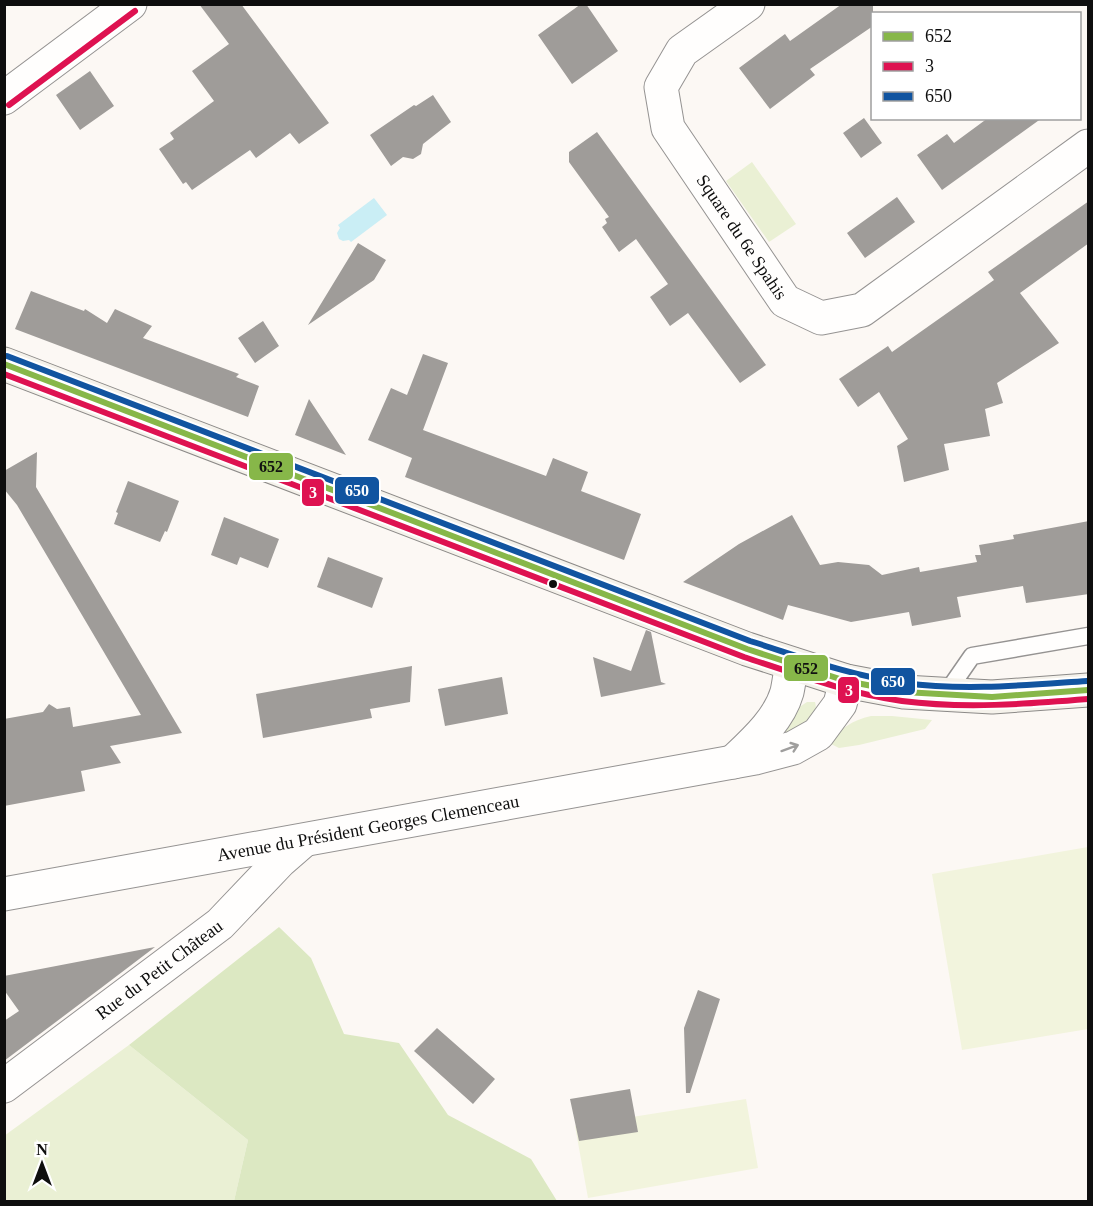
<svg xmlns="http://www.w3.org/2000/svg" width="1093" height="1206" font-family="'Times New Roman',serif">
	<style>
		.green { fill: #eaf0d4 }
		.forest { fill: #dce8c2 }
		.pitch { fill: #f2f4dd }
		.water { fill: #caeef5 }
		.building { fill: #9f9c99 }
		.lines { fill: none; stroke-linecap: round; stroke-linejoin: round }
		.service-casing { stroke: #959392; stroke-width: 19 }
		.minor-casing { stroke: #959392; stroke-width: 35 }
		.tertiary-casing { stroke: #959392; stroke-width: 35 }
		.secondary-casing { stroke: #8c8a88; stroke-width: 35 }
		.service { stroke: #fffefd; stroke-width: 16 }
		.minor { stroke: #fffefd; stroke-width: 33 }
		.tertiary { stroke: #fffefd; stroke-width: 33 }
		.secondary { stroke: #f5f2eb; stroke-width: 33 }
		.bus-1-casing { stroke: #fff; stroke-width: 10 }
		.bus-2-casing { stroke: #fff; stroke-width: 10 }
		.bus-3-casing { stroke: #fff; stroke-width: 10 }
		.bus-1 { stroke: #87b749; stroke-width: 6 }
		.bus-2 { stroke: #de1251; stroke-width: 6 }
		.bus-3 { stroke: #1154a0; stroke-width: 6 }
		.oneway { stroke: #9f9e9d }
		.bus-dot { fill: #0e0e0e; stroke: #fff; stroke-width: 2 }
		.labels { text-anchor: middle; stroke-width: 6; stroke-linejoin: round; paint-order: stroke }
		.street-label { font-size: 18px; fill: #0e0e0e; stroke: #fff }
		.line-badge { stroke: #fff; stroke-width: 2 }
		.badge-label { font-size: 16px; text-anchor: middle; font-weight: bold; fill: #fff }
		.pale-badge-label { font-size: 16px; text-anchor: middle; font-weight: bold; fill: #111 }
	</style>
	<rect width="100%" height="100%" fill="#fcf8f4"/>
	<path class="green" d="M 752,162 L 796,224 L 769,242 L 726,181 Z
		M 807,702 L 815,702 C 818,711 811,720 807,728 L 771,740 L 795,710 Z
		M 871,716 L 892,716 L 932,720 L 925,729 L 859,745 L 839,748 L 827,742 C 841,729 852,720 871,716 Z
		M 129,1045 L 248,1140 L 234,1201 L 5,1202 L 4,1136 Z"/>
	<path class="forest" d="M 279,927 L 311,958 L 344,1034 L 399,1043 L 448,1115 L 531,1159 L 557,1201 L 234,1201 L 248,1140 L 129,1045 Z"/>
	<path class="pitch" d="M 1088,847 L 1088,1029 L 962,1050 L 932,874 Z
		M 746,1099 L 758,1168 L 588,1198 L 575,1126 Z"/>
	<path class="water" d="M 374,198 L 387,215 L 351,242 L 349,240 L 343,241 L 339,239 L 337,233 L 340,228 L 338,225 Z"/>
	<path class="building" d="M 199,4 L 241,4 L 329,123 L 299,144 L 290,133 L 256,158 L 250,150 L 192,190 L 186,182 L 183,184 L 159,149 L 174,139 L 170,133 L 214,101 L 192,71 L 229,44 Z
		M 581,4 L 586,4 L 618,51 L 572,84 L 538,35 Z
		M 842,4 L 873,4 L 873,26 L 810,69 L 815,75 L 770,109 L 739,68 L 785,34 L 790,41 Z
		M 90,71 L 114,106 L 80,130 L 56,95 Z
		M 433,95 L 451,122 L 423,144 L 421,154 L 413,159 L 403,157 L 391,166 L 370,135 L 414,105 L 416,106 Z
		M 864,118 L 882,143 L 861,158 L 843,133 Z
		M 988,118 L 1042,118 L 942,190 L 917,155 L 947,134 L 954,143 Z
		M 597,132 L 766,365 L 740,383 L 688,313 L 670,326 L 650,297 L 668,284 L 636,239 L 619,252 L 602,227 L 607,223 L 605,219 L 609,217 L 569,162 L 569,152 Z
		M 897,197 L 915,222 L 865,258 L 847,233 Z
		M 1089,201 L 1089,243 L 1020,293 L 1059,343 L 997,383 L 1003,403 L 985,409 L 990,436 L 944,444 L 949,470 L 904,482 L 897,446 L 908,439 L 879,392 L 858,407 L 839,379 L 888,346 L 892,352 L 994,280 L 988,272 Z
		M 358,243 L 386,260 L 374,280 L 308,325 Z
		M 31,291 L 84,311 L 85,309 L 107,323 L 115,309 L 152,326 L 143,338 L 239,374 L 236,377 L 259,386 L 248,417 L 15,329 Z
		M 263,321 L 279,346 L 255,363 L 238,338 Z
		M 423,354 L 448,363 L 423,430 L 546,476 L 553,458 L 588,472 L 581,491 L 641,514 L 624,560 L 405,477 L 412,458 L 368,440 L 391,388 L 407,395 Z
		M 309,399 L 346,455 L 295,435 Z
		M 37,452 L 36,487 L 182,733 L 110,746 L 121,763 L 81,771 L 85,791 L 4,806 L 4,719 L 43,712 L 49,704 L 57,709 L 70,707 L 73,727 L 141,715 L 17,505 L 4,489 L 4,471 Z
		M 128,481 L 179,501 L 167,532 L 165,531 L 160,542 L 114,524 L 118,513 L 116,512 Z
		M 792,515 L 820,565 L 838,562 L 869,565 L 882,575 L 919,567 L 920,572 L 977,562 L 975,555 L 981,555 L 979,545 L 1014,539 L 1013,535 L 1089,521 L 1089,594 L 1026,603 L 1023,586 L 957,597 L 961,617 L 912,626 L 909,612 L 851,622 L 788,605 L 783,620 L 683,582 L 739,544 Z
		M 224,517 L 279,539 L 268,568 L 240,557 L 237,565 L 211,555 Z
		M 328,557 L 383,578 L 372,608 L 317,587 Z
		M 646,630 L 651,632 L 661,682 L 666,684 L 601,697 L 593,657 L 631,671 Z
		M 412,666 L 410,702 L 370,709 L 372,718 L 263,738 L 256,694 Z
		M 502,677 L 508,714 L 445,726 L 438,689 Z
		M 155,947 L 101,988 L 4,1061 L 4,1021 L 19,1011 L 4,990 L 4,976 Z
		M 698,990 L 720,999 L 690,1093 L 686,1093 L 684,1028 Z
		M 437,1028 L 495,1079 L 473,1104 L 414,1051 Z
		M 630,1089 L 638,1132 L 579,1141 L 570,1099 Z"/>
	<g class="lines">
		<defs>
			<path id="service" d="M 945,695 L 972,656 L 1088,636"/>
			<g id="minor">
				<path id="s1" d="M 748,4 L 682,51 L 661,87 L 668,128 L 785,301 L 821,318 L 862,310 L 1088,146"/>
				<path d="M 733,762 C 754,742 779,720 787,692 C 789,683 790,673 792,664"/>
				<path id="s2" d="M 4,894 L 755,758 L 793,748 L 818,734 L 840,704 L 846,681"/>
				<path id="s3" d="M 4,1086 L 220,924 L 280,861 L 303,841"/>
			</g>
			<path id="tertiary" d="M 4,98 L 130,4"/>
			<path id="secondary" d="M 4,364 L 747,649 L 846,681 L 904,692 L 992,697 L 1088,690"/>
		</defs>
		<use href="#service" class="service-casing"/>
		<use href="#minor" class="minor-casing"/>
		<use href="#tertiary" class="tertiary-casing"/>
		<use href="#secondary" class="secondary-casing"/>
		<use href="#service" class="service"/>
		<use href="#minor" class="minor"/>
		<use href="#tertiary" class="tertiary"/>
		<use href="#secondary" class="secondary"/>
		<defs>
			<path id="bus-1" d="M 4,364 L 747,649 L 846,681 L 904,692 L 992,697 L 1088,690"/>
			<path id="bus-2" d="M 9,105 L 135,11
				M 4,374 L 744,657 C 796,674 847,693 902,701 C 964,709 1026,704 1088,699"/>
			<path id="bus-3" d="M 7,356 L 750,641 C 801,657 851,676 904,683 C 965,691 1026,685 1087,681"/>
		</defs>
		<use href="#bus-1" class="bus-1-casing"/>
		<use href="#bus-2" class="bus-2-casing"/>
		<use href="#bus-3" class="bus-3-casing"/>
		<use href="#bus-1" class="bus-1"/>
		<use href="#bus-2" class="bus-2"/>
		<use href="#bus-3" class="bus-3"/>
	</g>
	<defs><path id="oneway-shaft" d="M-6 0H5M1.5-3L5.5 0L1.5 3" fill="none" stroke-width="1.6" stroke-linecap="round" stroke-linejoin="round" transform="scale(1.5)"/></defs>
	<use class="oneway" href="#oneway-shaft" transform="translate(790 748) rotate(-20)"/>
	<circle class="bus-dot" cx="553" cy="584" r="5"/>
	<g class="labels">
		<g class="street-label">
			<text dy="6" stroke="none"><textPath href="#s1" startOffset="296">Square du 6e Spahis</textPath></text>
			<text dy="6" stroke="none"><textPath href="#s2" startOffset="370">Avenue du Président Georges Clemenceau</textPath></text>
			<text dy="6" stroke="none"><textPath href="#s3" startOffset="194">Rue du Petit Château</textPath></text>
		</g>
	</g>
	<g class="line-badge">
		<rect x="248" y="452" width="46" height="29" rx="6" fill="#87b749"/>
		<rect x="334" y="476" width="46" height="29" rx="6" fill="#1154a0"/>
		<rect x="301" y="478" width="24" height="29" rx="6" fill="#de1251"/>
		<rect x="783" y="654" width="46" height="28" rx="6" fill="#87b749"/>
		<rect x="870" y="667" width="46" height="29" rx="6" fill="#1154a0"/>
		<rect x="837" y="676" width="23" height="28" rx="6" fill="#de1251"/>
	</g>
	<g class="badge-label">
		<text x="357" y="496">650</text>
		<text x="313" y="498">3</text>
		<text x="893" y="687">650</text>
		<text x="849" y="696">3</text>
	</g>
	<g class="pale-badge-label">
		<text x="271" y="472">652</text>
		<text x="806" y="674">652</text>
	</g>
	<rect width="1093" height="1206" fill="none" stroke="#0e0e0e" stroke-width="12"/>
	<rect x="871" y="12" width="210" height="108" fill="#ffffff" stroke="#9f9f9f" stroke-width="1.5"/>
	<rect x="883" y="32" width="30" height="9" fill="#87b749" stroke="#9f9f9f" stroke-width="1.5"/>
	<text x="925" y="42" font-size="18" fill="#0e0e0e">652</text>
	<rect x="883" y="62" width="30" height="9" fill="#de1251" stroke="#9f9f9f" stroke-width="1.5"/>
	<text x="925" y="72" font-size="18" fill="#0e0e0e">3</text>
	<rect x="883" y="92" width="30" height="9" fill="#1154a0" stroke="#9f9f9f" stroke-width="1.5"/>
	<text x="925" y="102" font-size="18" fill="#0e0e0e">650</text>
	<g transform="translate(42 1164)" stroke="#ffffff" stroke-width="4.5" paint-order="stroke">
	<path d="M0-4.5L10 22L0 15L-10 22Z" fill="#0e0e0e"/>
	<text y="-9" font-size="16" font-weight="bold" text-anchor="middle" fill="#0e0e0e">N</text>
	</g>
</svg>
